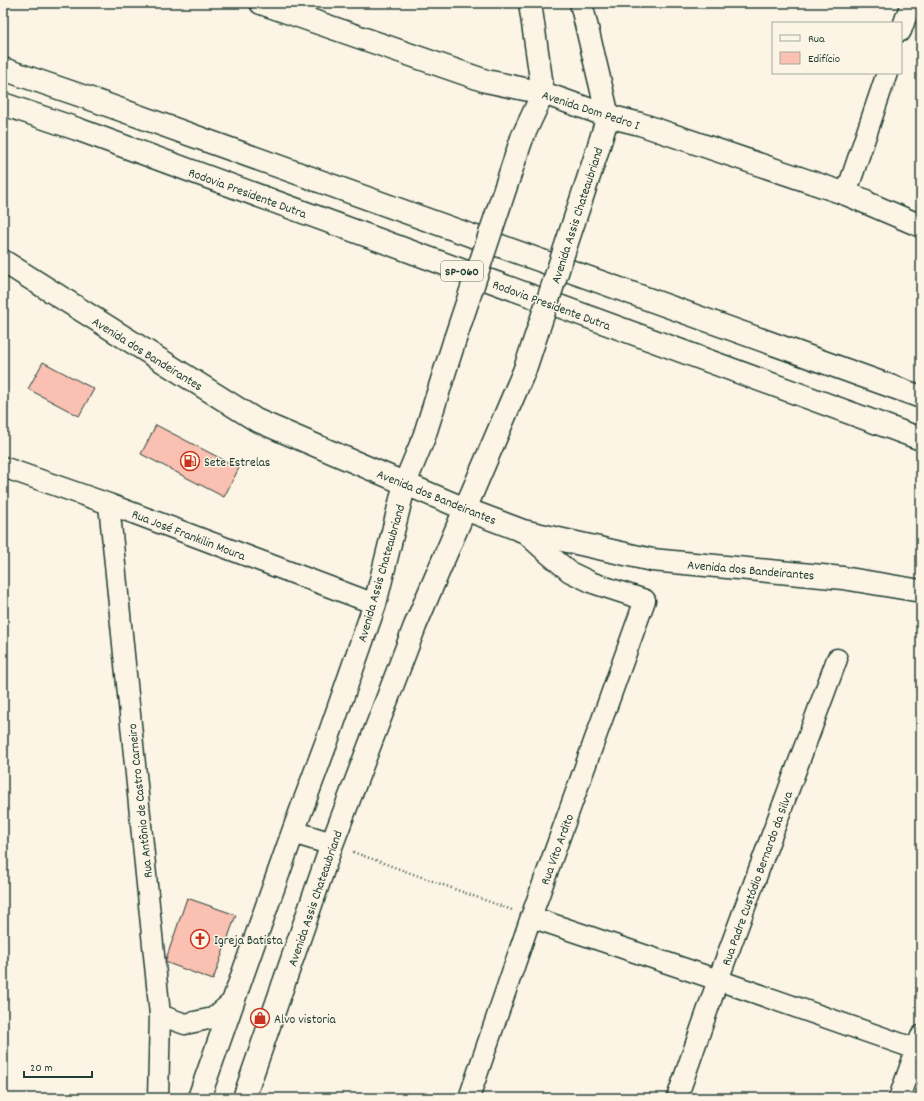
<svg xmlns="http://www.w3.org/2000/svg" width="924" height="1101" font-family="Dekko,sans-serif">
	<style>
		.building { fill: #fac0b1; stroke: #1f3d34 }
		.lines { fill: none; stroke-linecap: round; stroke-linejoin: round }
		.street-casing { stroke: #1f3d34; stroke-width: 23 }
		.secondary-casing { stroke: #1f3d34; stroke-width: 25 }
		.highway-casing { stroke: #1f3d34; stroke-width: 25 }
		.path { stroke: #1f3d34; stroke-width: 2.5; stroke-dasharray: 1 3; stroke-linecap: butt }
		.street { stroke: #fcf5e5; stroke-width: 20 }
		.secondary { stroke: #fcf5e5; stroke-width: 22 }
		.highway { stroke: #fcf5e5; stroke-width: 22 }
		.secondary-bridge-casing { stroke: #1f3d34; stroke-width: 25; stroke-linecap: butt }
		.secondary-bridge { stroke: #fcf5e5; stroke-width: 22 }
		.labels { text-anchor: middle; stroke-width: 3; stroke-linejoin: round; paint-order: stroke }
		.shield { fill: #fcf5e5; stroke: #617469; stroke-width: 1 }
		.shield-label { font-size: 12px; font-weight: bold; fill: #1f3d34 }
		.street-label { font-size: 13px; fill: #1f3d34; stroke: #fcf5e5 }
		.poi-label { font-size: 13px; fill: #1f3d34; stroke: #fcf5e5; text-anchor: start }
	</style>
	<rect width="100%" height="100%" fill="#fcf5e5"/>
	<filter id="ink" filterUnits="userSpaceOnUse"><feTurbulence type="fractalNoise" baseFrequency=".025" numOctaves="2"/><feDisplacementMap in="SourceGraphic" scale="8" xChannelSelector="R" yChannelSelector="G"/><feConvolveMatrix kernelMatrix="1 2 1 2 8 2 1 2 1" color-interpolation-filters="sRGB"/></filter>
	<g filter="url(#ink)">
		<path class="building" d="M 43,362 L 94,389 L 79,416 L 28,389 Z
			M 156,425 L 239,468 L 224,497 L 141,454 Z
			M 187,898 L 236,915 L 213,980 L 165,962 Z"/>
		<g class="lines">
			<defs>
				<path id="street" d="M 901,31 L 911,3
					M 846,194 L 887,73
					M 3,467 L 109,504 L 375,604
					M 109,504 L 160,1015 L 158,1098
					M 531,917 L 718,980 L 916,1049
					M 160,1015 L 185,1024 L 213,1018 L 232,1002
					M 469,1098 L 531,917 L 645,600 L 593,583 L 570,572 L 546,552 L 523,531
					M 677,1098 L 718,980 L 837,659
					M 899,1098 L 921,1036"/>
				<path id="secondary" d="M 261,3 L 486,81 L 543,93 L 608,116 L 640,124 L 864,200
					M 530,3 L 543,93
					M 581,3 L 608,116 L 596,155
					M 522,138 L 543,93
					M 3,261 L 256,420 L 465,509 L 523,531 L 652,560 L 843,578 L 921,591
					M 293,832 L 332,844
					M 199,1098 L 293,832 L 328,738 L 375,604 L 405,483 L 424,437 L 455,339
					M 244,1098 L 332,844 L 415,626 L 525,369"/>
				<path id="highway" d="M 3,69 L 88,98 L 921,397
					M 3,104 L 77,129 L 921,439
					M 846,194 L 921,226"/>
			</defs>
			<use href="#street" class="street-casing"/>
			<use href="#secondary" class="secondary-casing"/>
			<use href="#highway" class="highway-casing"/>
			<path class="path" d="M 353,852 L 512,910"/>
			<use href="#street" class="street"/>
			<use href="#secondary" class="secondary"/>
			<use href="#highway" class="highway"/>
			<defs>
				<path id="secondary-bridge" d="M 455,339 L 522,138
					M 525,369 L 596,155"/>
			</defs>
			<use href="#secondary-bridge" class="secondary-bridge-casing"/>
			<use href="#secondary-bridge" class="secondary-bridge"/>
		</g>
	</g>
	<defs>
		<symbol id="fuel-ring" viewBox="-11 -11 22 22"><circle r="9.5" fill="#fcf5e5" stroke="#c8321e" stroke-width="1.5"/><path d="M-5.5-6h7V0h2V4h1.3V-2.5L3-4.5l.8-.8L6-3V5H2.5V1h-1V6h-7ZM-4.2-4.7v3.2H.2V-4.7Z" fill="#c8321e"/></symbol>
		<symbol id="church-ring" viewBox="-11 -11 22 22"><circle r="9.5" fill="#fcf5e5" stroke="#c8321e" stroke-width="1.5"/><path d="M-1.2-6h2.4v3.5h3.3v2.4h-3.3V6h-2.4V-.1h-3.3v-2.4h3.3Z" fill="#c8321e"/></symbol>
		<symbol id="shop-ring" viewBox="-11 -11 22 22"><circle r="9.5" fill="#fcf5e5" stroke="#c8321e" stroke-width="1.5"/><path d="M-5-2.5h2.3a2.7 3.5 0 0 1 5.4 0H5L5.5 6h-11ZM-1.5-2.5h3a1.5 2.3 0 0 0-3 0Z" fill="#c8321e"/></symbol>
	</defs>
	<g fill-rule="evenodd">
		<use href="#fuel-ring" x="179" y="450" width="22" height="22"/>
		<use href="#church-ring" x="189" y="928" width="22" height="22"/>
		<use href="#shop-ring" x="249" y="1007" width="22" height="22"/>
	</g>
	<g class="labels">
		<rect class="shield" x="441" y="261" width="42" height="20" rx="3"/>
		<g class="shield-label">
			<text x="462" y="275">SP-060</text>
		</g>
		<g class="street-label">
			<text transform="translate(591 109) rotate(18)" y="5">Avenida Dom Pedro I</text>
			<text transform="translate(248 192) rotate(20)" y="5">Rodovia Presidente Dutra</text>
			<text transform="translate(576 215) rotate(-72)" y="5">Avenida Assis Chateaubriand</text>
			<text transform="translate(552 304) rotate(20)" y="5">Rodovia Presidente Dutra</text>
			<text transform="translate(148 353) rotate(32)" y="5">Avenida dos Bandeirantes</text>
			<text transform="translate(437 496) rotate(22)" y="5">Avenida dos Bandeirantes</text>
			<text transform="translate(189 534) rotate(21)" y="5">Rua José Frankilin Moura</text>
			<text transform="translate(751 569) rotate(5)" y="5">Avenida dos Bandeirantes</text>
			<text transform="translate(380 573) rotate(-74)" y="5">Avenida Assis Chateaubriand</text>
			<text transform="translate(139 801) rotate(-96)" y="5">Rua Antônio de Castro Carneiro</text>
			<text transform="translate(556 849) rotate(-70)" y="5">Rua Vito Ardito</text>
			<text transform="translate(756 878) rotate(-70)" y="5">Rua Padre Custódio Bernardo da Silva</text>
			<text transform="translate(314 898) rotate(-71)" y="5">Avenida Assis Chateaubriand</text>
		</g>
		<g class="poi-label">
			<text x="204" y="466">Sete Estrelas</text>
			<text x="214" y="944">Igreja Batista</text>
			<text x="274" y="1023">Alvo vistoria</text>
		</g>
	</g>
	<rect width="924" height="1101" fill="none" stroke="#fcf5e5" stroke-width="16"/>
	<rect x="8" y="8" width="908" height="1085" fill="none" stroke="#1f3d34" stroke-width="1.5" filter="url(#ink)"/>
	<rect x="772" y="22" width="130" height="52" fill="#fcf5e5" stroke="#a4ab9e"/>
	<rect x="780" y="35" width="20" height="6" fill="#fcf5e5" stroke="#a4ab9e"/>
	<text x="808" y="42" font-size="12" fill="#1f3d34">Rua</text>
	<rect x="780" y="52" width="20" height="12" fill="#fac0b1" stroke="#a4ab9e"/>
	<text x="808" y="62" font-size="12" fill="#1f3d34">Edifício</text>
	<path d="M24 1071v6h68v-6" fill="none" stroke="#1f3d34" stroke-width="2"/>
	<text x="30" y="1071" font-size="12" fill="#1f3d34" stroke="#fcf5e5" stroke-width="3" paint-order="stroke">20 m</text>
</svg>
